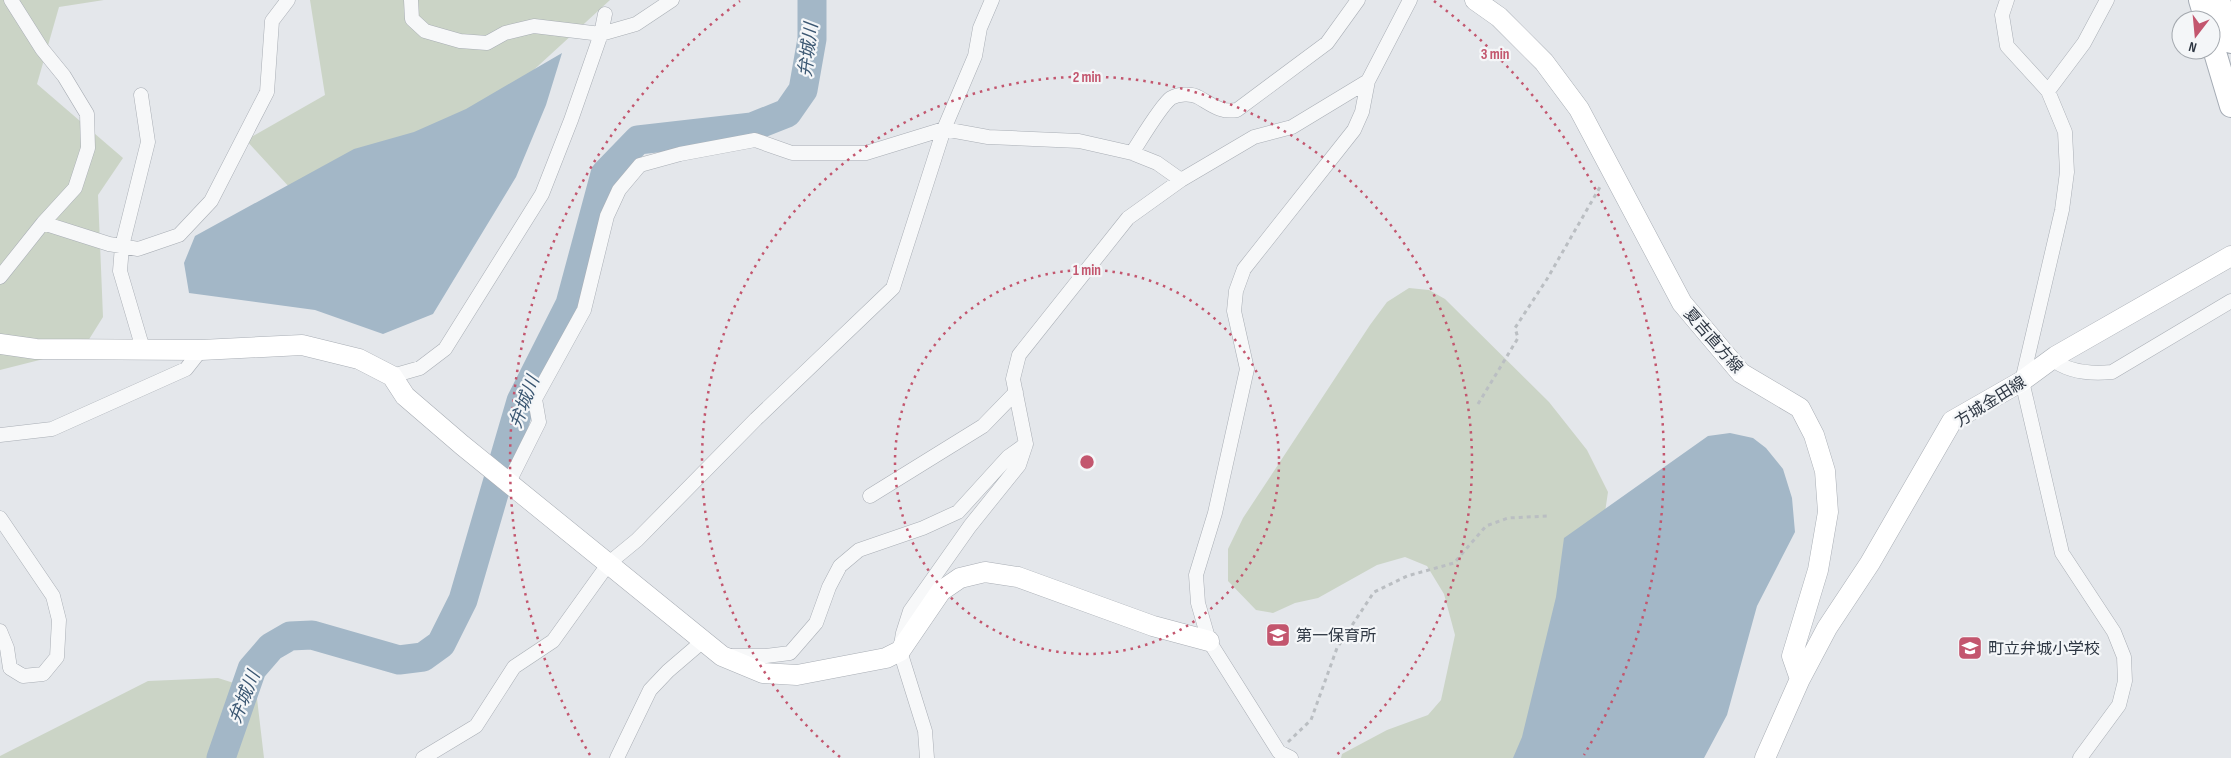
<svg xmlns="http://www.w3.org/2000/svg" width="2231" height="758" font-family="'Sofia Sans Condensed','Noto Sans JP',sans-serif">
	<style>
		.green { fill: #cbd4c6 }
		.water { fill: #a3b7c7 }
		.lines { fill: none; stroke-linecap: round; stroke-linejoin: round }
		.river { stroke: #a3b7c7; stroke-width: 29 }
		.street-casing { stroke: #a9aeb5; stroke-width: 15 }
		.secondary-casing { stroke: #a9aeb5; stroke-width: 21 }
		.primary-casing { stroke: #a5acb5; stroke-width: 24 }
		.path { stroke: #babec2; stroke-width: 3; stroke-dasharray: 4 4; stroke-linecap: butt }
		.street { stroke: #f7f8f9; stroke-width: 14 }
		.secondary { stroke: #fff; stroke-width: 20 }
		.primary { stroke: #fff; stroke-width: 22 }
		.ring { fill: none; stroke: #c3566e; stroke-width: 2.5; stroke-dasharray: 2.5 5 }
		.labels { text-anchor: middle; stroke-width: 4.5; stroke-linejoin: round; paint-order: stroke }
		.street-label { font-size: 16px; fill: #2d3642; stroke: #f4f6f8 }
		.poi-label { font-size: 16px; fill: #2d3642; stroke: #f4f6f8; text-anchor: start }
		.water-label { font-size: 18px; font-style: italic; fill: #3b5772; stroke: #f4f6f8 }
		.centre { fill: #c3566e; stroke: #f4f6f8; stroke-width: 2.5 }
		.ring-label { font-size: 15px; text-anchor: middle; font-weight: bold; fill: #c3566e; stroke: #f4f6f8; stroke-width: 4.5; stroke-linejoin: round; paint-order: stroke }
	</style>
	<rect width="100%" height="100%" fill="#e4e7eb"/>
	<path class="green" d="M 0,0 L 104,0 L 59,7 L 37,84 L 123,158 L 98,195 L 103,317 L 83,349 L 0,370 Z
		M 310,0 L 610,0 L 397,195 L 291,189 L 246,140 L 325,95 Z
		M 1409,288 L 1429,290 L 1445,299 L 1549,402 L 1587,450 L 1608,492 L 1604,519 L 1541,758 L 1341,758 L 1342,754 L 1387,730 L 1428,715 L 1441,700 L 1455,635 L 1444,594 L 1427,566 L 1405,557 L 1377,565 L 1318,598 L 1295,603 L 1273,613 L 1256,610 L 1228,581 L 1228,549 L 1243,518 L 1370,325 L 1387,302 Z
		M 218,678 L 256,690 L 264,758 L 0,758 L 0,756 L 148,681 Z"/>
	<path class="water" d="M 562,53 L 546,105 L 516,177 L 433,314 L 383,334 L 315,310 L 189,293 L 184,263 L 195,236 L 354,149 L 414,132 L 466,109 Z
		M 1730,433 L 1753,438 L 1766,448 L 1783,469 L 1792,498 L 1795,532 L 1757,606 L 1727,715 L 1704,758 L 1513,758 L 1522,737 L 1556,597 L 1564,538 L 1708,436 Z"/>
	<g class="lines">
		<path class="river" d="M 221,758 L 252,669 L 271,647 L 290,636 L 312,635 L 399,660 L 423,657 L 441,644 L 463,600 L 521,401 L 570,304 L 605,174 L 638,140 L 752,127 L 787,113 L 803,90 L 812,39 L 812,0"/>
		<defs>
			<path id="street" d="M 411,0 L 412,19 L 425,31 L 460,41 L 487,43 L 505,33 L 534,26 L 601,34 L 636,24 L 672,0
				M 2007,0 L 2002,15 L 2007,46 L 2048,91 L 2065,132 L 2067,172 L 2062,210 L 2022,381 L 2062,553 L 2114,632 L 2124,657 L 2125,681 L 2119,705 L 2080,758
				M 2048,91 L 2084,43 L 2107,0
				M 141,95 L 148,142 L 122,246 L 120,271 L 143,349
				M 1132,153 C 1140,141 1161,105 1171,98 C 1178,94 1191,93 1198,97 C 1211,104 1220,113 1237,110 L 1327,43 L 1358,0
				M 43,223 L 109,244 L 138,249 L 179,235 L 211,201 L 267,92 L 272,21 L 288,0
				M 0,277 L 43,223 L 75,188 L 88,148 L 87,114 L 64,76 L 42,49 L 11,0
				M 2052,359 C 2069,373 2091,374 2112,372 L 2231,301
				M 392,376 L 420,368 L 445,349 L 542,194 L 571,120 L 601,34 L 605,14
				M 0,435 L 52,429 L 186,369 L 201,350
				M 509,482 L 539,422 L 535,399 L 584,310 L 607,216 L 619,190 L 640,165 L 680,154 L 755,140 L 792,153 L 866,153 L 944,129 L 988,137 L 1079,141 L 1132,153 L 1157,163 L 1181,180
				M 870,496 L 983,426 L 1016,392
				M 0,518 L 53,596 L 59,620 L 57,657 L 43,674 L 23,676 L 10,668 L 7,648 L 0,631
				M 730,656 L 766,656 L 790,653 L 816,623 L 829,587 L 840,566 L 859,550 L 923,528 L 958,512 L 1008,457 L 1026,444 L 1013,379 L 1019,355 L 1128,218 L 1181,180 L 1254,137 L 1292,127 L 1368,81
				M 423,758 L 476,726 L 514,667 L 553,641 L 609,563 L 637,540 L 756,419 L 893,288 L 944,129 L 975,56 L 980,28 L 992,0
				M 617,758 L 650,690 L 668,671 L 703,641
				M 927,758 L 925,731 L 900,651 L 903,633 L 910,611 L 970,526 L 1019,465 L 1026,444
				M 1291,758 L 1279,752 L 1209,641 L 1198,603 L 1196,575 L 1215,513 L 1247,369 L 1234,311 L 1236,291 L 1244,269 L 1354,130 L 1362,112 L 1368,81 L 1410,0"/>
			<path id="secondary" d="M 1475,0 L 1499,17 L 1544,62 L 1579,109 L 1682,303 L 1741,373 L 1800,408 L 1814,435 L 1825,471 L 1828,512 L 1818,570 L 1792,656 L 1800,679
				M 0,344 L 36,349 L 201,350 L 302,345 L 359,359 L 392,376 L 405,396 L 462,445 L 722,656 L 763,673 L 797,675 L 886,658 L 900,651 L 941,591 L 960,578 L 985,572 L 1018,577 L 1153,626 L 1209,641
				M 1765,758 L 1800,679 L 1827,628 L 1870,563 L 1952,421 L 2022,381 L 2056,356 L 2231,256"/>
			<path id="primary" d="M 2200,0 L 2206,20
				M 2219,0 L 2231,42
				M 2211,39 L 2231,106"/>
		</defs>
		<use href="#street" class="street-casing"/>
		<use href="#secondary" class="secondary-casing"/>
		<use href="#primary" class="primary-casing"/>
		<path class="path" d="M 1478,404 L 1518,338 L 1515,328 L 1547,279 L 1600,187
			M 1288,742 L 1311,720 L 1337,648 L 1374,592 L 1407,576 L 1454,563 L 1486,526 L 1508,518 L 1548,516"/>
		<use href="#street" class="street"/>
		<use href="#secondary" class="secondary"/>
		<use href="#primary" class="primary"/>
	</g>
	<g class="ring">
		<circle cx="1087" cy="462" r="192"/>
		<path d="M840 757A385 385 0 1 1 1334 757"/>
		<path d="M590 755A577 577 0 0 1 740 1M1434 1A577 577 0 0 1 1584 755"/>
	</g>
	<defs>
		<symbol id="school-square" viewBox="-11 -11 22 22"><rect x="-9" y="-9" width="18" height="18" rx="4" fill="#c3566e" stroke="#f4f6f8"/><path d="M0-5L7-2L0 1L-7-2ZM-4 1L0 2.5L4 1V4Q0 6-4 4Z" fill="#fff"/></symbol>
	</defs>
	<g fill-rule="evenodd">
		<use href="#school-square" x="1264" y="621" width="28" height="28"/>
		<use href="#school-square" x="1956" y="634" width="28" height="28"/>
	</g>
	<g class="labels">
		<g class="street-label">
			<text transform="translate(1714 340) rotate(49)" y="6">夏吉直方線</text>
			<text transform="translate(1990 401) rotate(-32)" y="6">方城金田線</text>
		</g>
		<g class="poi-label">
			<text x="1296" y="641">第一保育所</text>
			<text x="1988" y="654">町立弁城小学校</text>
		</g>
		<g class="water-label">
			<text transform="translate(808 50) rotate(-83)" y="6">弁城川</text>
			<text transform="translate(524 402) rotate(-69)" y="6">弁城川</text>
			<text transform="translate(244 697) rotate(-68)" y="6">弁城川</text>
		</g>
	</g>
	<circle cx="1087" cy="462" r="8" class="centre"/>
	<g class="ring-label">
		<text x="1495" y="59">3 min</text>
		<text x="1087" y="82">2 min</text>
		<text x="1087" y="275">1 min</text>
	</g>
	<g transform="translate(2196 35) rotate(196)"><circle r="24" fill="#f4f6f8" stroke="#a4a9af"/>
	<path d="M0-4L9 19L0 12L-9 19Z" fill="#c3566e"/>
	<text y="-8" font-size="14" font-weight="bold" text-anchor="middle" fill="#2d3642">N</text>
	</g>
</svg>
